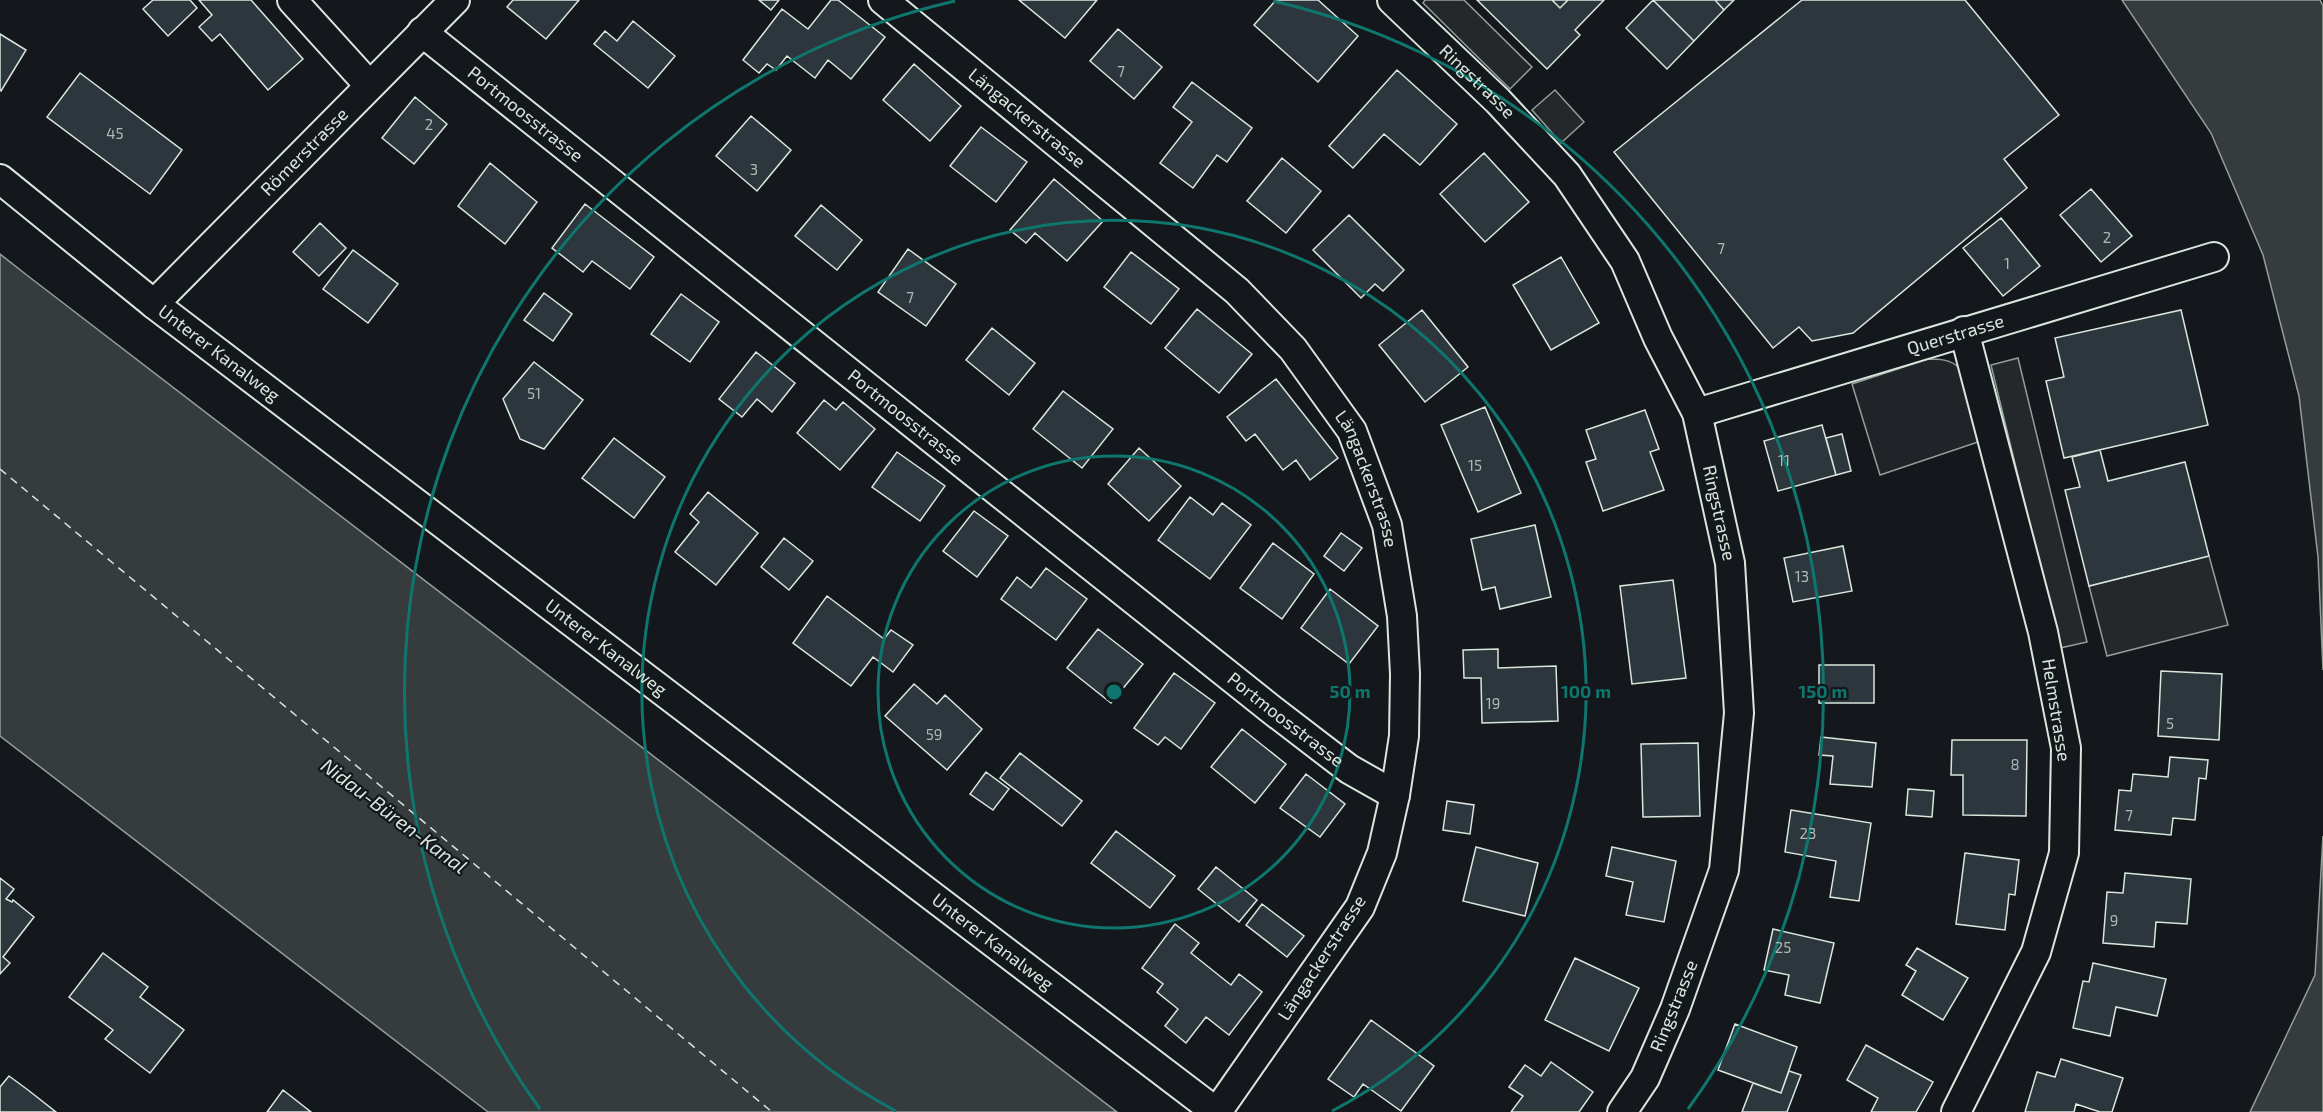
<svg xmlns="http://www.w3.org/2000/svg" width="2323" height="1112" font-family="'Exo 2',sans-serif">
	<style>
		.green { fill: #202428; stroke: #939e99; stroke-width: 1.5 }
		.parking { fill: #24282b; stroke: #939e99; stroke-width: 1.5 }
		.water { fill: #363b3e; stroke: #939e99; stroke-width: 1.5 }
		.lines { fill: none; stroke-linecap: round; stroke-linejoin: round }
		.ferry { stroke: #d8e6dc; stroke-width: 1.5; stroke-dasharray: 8 6; stroke-linecap: butt }
		.building { fill: #2c363c; stroke: #d8e6dc; stroke-width: 1.5 }
		.street-casing { stroke: #d8e6dc; stroke-width: 32 }
		.street { stroke: #14181c; stroke-width: 28 }
		.ring { fill: none; stroke: #0f766e; stroke-width: 3 }
		.labels { text-anchor: middle; stroke-width: 4.5; stroke-linejoin: round; paint-order: stroke }
		.number-label { font-size: 15px; fill: #adbab4 }
		.street-label { font-size: 18px; fill: #d8e6dc; stroke: #14181c }
		.water-label { font-size: 20px; font-style: italic; fill: #d8e6dc; stroke: #14181c }
		.centre { fill: #0f766e; stroke: #14181c; stroke-width: 3 }
		.ring-label { font-size: 18px; text-anchor: middle; font-weight: bold; fill: #0f766e; stroke: #14181c; stroke-width: 4.5; stroke-linejoin: round; paint-order: stroke }
	</style>
	<rect width="100%" height="100%" fill="#14181c"/>
	<path class="green" d="M 1928,359 C 1938,359 1951,359 1959,368 C 1970,379 1975,425 1978,442 L 1880,475 L 1852,384 Z"/>
	<path class="parking" d="M 1425,0 L 1464,0 L 1532,67 L 1510,89 L 1423,3 Z
		M 1555,90 L 1584,122 L 1561,143 L 1532,110 Z
		M 2018,358 L 2087,642 L 2060,648 L 1991,365 Z
		M 2209,556 L 2228,625 L 2107,656 L 2089,586 Z"/>
	<path class="water" d="M 2122,0 L 2320,0 L 2323,6 L 2323,670 L 2318,557 L 2299,396 L 2263,255 L 2211,133 Z
		M 0,254 L 28,276 L 1117,1112 L 488,1112 L 0,736 Z
		M 2323,836 L 2323,1112 L 2250,1112 L 2315,975 Z"/>
	<g class="lines">
		<path class="ferry" d="M 0,469 L 772,1112"/>
	</g>
	<path class="building" d="M 153,0 L 190,0 L 197,8 L 168,36 L 143,9 Z
		M 199,0 L 251,0 L 303,59 L 268,90 L 220,34 L 212,41 L 199,27 L 212,15 Z
		M 513,0 L 579,0 L 546,39 L 507,7 Z
		M 759,0 L 779,0 L 771,10 Z
		M 831,0 L 838,0 L 885,37 L 851,79 L 828,60 L 815,78 L 787,56 L 776,70 L 767,64 L 759,73 L 743,60 L 782,9 L 808,29 Z
		M 1019,0 L 1097,0 L 1065,38 Z
		M 1276,0 L 1318,0 L 1358,36 L 1318,82 L 1254,25 Z
		M 1477,0 L 1552,0 L 1560,8 L 1568,0 L 1604,0 L 1575,30 L 1580,35 L 1547,69 Z
		M 1552,0 L 1568,0 L 1560,8 Z
		M 1653,0 L 1715,0 L 1724,10 L 1694,41 Z
		M 1653,0 L 1694,41 L 1667,69 L 1626,28 Z
		M 1715,0 L 1734,0 L 1724,10 Z
		M 1802,0 L 1965,0 L 2059,115 L 2004,159 L 2027,188 L 1853,333 L 1812,341 L 1799,327 L 1773,348 L 1614,152 Z
		M 633,21 L 675,56 L 648,88 L 594,44 L 605,31 L 617,41 Z
		M 1118,29 L 1162,67 L 1134,99 L 1090,61 Z
		M 0,34 L 26,50 L 1,91 L 0,90 Z
		M 914,64 L 961,106 L 930,141 L 883,100 Z
		M 1397,70 L 1457,124 L 1420,165 L 1384,134 L 1353,168 L 1329,146 Z
		M 80,73 L 182,150 L 150,194 L 47,117 Z
		M 1192,82 L 1252,128 L 1227,162 L 1217,155 L 1193,188 L 1160,163 L 1192,122 L 1173,107 Z
		M 415,97 L 447,124 L 414,164 L 382,138 Z
		M 751,116 L 791,150 L 757,191 L 716,156 Z
		M 981,127 L 1027,162 L 996,202 L 950,166 Z
		M 1484,153 L 1529,202 L 1485,242 L 1440,194 Z
		M 1282,158 L 1321,191 L 1286,233 L 1247,201 Z
		M 490,163 L 537,202 L 505,244 L 458,206 Z
		M 1054,179 L 1103,221 L 1067,261 L 1035,233 L 1026,243 L 1010,230 Z
		M 2091,189 L 2132,236 L 2101,262 L 2060,215 Z
		M 585,204 L 654,257 L 630,289 L 592,261 L 583,272 L 552,248 Z
		M 821,205 L 862,240 L 837,270 L 795,236 Z
		M 1349,215 L 1404,270 L 1383,291 L 1375,284 L 1361,298 L 1313,250 Z
		M 2001,218 L 2040,266 L 2003,296 L 1963,248 Z
		M 320,223 L 346,248 L 319,276 L 293,252 Z
		M 908,249 L 956,284 L 926,326 L 878,292 Z
		M 353,250 L 398,284 L 368,323 L 323,289 Z
		M 1131,252 L 1179,289 L 1151,324 L 1104,287 Z
		M 1561,257 L 1599,323 L 1551,350 L 1513,285 Z
		M 544,293 L 572,314 L 553,341 L 524,320 Z
		M 681,294 L 719,322 L 690,362 L 651,334 Z
		M 1197,309 L 1252,354 L 1219,393 L 1165,348 Z
		M 1422,310 L 1468,367 L 1425,402 L 1379,345 Z
		M 2181,310 L 2208,425 L 2064,458 L 2046,381 L 2064,377 L 2055,338 Z
		M 992,328 L 1035,363 L 1009,395 L 966,360 Z
		M 756,352 L 795,383 L 772,412 L 757,399 L 742,417 L 719,399 Z
		M 534,362 L 583,400 L 544,449 L 520,439 L 503,399 Z
		M 1276,379 L 1338,458 L 1310,480 L 1296,460 L 1283,470 L 1255,434 L 1246,441 L 1227,417 Z
		M 1063,391 L 1113,429 L 1082,468 L 1033,429 Z
		M 824,400 L 836,410 L 843,402 L 875,429 L 840,470 L 797,433 Z
		M 1485,407 L 1521,493 L 1478,512 L 1441,425 Z
		M 1645,410 L 1659,449 L 1650,452 L 1664,490 L 1603,511 L 1586,462 L 1596,459 L 1586,430 Z
		M 1822,425 L 1836,475 L 1778,491 L 1764,441 Z
		M 1842,434 L 1851,471 L 1836,475 L 1826,438 Z
		M 614,438 L 665,477 L 634,518 L 582,478 Z
		M 1139,448 L 1181,486 L 1149,521 L 1108,484 Z
		M 2100,450 L 2108,481 L 2185,462 L 2209,556 L 2089,586 L 2065,490 L 2080,487 L 2072,457 Z
		M 897,452 L 945,486 L 920,521 L 872,487 Z
		M 708,492 L 758,533 L 716,585 L 675,552 L 699,522 L 690,514 Z
		M 1190,497 L 1213,515 L 1222,503 L 1251,525 L 1210,579 L 1158,540 Z
		M 974,511 L 1008,536 L 977,577 L 943,551 Z
		M 1535,525 L 1551,597 L 1500,609 L 1495,587 L 1482,590 L 1471,539 Z
		M 1341,533 L 1362,548 L 1344,571 L 1324,556 Z
		M 784,538 L 813,561 L 789,590 L 761,567 Z
		M 1273,543 L 1314,574 L 1282,619 L 1240,588 Z
		M 1843,546 L 1852,591 L 1793,602 L 1784,558 Z
		M 1046,568 L 1087,599 L 1056,640 L 1001,599 L 1017,577 L 1031,588 Z
		M 1673,580 L 1686,678 L 1632,684 L 1620,586 Z
		M 1330,589 L 1378,626 L 1349,664 L 1301,628 Z
		M 827,596 L 884,639 L 891,630 L 913,645 L 893,672 L 873,657 L 851,686 L 793,643 Z
		M 1098,629 L 1143,664 L 1111,703 L 1067,668 Z
		M 1498,649 L 1498,668 L 1556,666 L 1558,721 L 1482,723 L 1481,678 L 1464,678 L 1463,650 Z
		M 1819,665 L 1874,665 L 1874,703 L 1819,703 Z
		M 2161,671 L 2222,674 L 2219,740 L 2158,736 Z
		M 1174,673 L 1215,703 L 1181,749 L 1165,737 L 1158,745 L 1134,728 Z
		M 914,684 L 937,704 L 945,695 L 982,729 L 947,770 L 885,716 Z
		M 1242,729 L 1286,764 L 1255,803 L 1211,767 Z
		M 1821,737 L 1876,743 L 1872,787 L 1830,784 L 1833,756 L 1819,755 Z
		M 1952,740 L 2027,740 L 2026,816 L 1963,815 L 1963,775 L 1951,775 Z
		M 1698,743 L 1700,816 L 1643,817 L 1641,744 Z
		M 1020,753 L 1082,801 L 1062,826 L 1000,778 Z
		M 2170,757 L 2208,760 L 2206,779 L 2199,778 L 2195,820 L 2173,818 L 2171,835 L 2115,830 L 2119,790 L 2131,791 L 2133,774 L 2168,777 Z
		M 986,772 L 1009,789 L 993,810 L 970,794 Z
		M 1306,774 L 1345,804 L 1320,837 L 1280,808 Z
		M 1908,789 L 1934,791 L 1932,817 L 1906,815 Z
		M 1447,801 L 1474,805 L 1470,834 L 1443,830 Z
		M 1791,810 L 1871,823 L 1859,901 L 1830,897 L 1836,861 L 1785,852 Z
		M 1116,831 L 1175,876 L 1150,908 L 1091,863 Z
		M 1476,847 L 1538,863 L 1525,916 L 1463,901 Z
		M 1612,847 L 1676,861 L 1664,922 L 1626,915 L 1633,882 L 1606,876 Z
		M 1965,853 L 2019,860 L 2015,895 L 2009,894 L 2005,930 L 1956,924 Z
		M 1216,867 L 1257,900 L 1239,922 L 1198,889 Z
		M 2125,873 L 2191,879 L 2187,924 L 2156,922 L 2154,947 L 2103,943 L 2107,892 L 2123,893 Z
		M 0,878 L 14,889 L 6,899 L 12,902 L 13,900 L 34,917 L 3,957 L 10,963 L 0,974 Z
		M 1262,904 L 1304,936 L 1287,957 L 1246,925 Z
		M 1175,924 L 1199,943 L 1191,953 L 1231,985 L 1239,974 L 1262,992 L 1229,1035 L 1206,1017 L 1186,1043 L 1165,1026 L 1178,1009 L 1157,992 L 1163,984 L 1142,968 Z
		M 1773,929 L 1834,943 L 1820,1003 L 1785,995 L 1789,975 L 1764,970 Z
		M 1917,948 L 1968,978 L 1943,1020 L 1902,995 L 1916,971 L 1906,965 Z
		M 103,953 L 148,987 L 140,997 L 184,1030 L 150,1073 L 105,1039 L 113,1030 L 69,997 Z
		M 1575,958 L 1639,988 L 1609,1051 L 1545,1020 Z
		M 2093,963 L 2166,979 L 2157,1016 L 2116,1007 L 2110,1036 L 2073,1028 L 2083,981 L 2089,982 Z
		M 1371,1020 L 1434,1066 L 1401,1111 L 1363,1084 L 1354,1097 L 1328,1079 Z
		M 1735,1024 L 1797,1047 L 1781,1093 L 1718,1070 Z
		M 1866,1045 L 1933,1082 L 1916,1112 L 1871,1112 L 1878,1098 L 1847,1080 Z
		M 2061,1059 L 2123,1078 L 2112,1112 L 2100,1112 L 2076,1104 L 2074,1112 L 2025,1112 L 2037,1072 L 2055,1077 Z
		M 1551,1062 L 1593,1092 L 1579,1112 L 1511,1112 L 1523,1096 L 1509,1087 L 1525,1065 L 1541,1076 Z
		M 1789,1071 L 1801,1075 L 1787,1112 L 1742,1112 L 1753,1083 L 1781,1093 Z
		M 9,1076 L 28,1090 L 56,1112 L 0,1112 L 0,1087 Z
		M 283,1090 L 311,1112 L 267,1112 Z"/>
	<g class="lines">
		<defs>
			<g id="street">
				<path d="M 292,0 L 369,85"/>
				<path id="s1" d="M 883,0 L 1237,291 L 1293,349 L 1352,431 L 1387,525 L 1402,616 L 1405,674 L 1404,736 L 1395,795 L 1382,853 L 1360,907 L 1217,1112"/>
				<path id="s2" d="M 1392,0 L 1498,101 L 1567,175 L 1625,261 L 1658,338 L 1697,413 L 1730,563 L 1739,713 L 1724,870 L 1675,1009 L 1645,1078 L 1622,1112"/>
				<path id="s3" d="M 422,32 L 1272,710 L 1349,769 L 1395,795"/>
				<path id="s4" d="M 0,179 L 154,304 L 1216,1112"/>
				<path id="s5" d="M 154,304 L 455,0"/>
				<path id="s6" d="M 1697,413 L 2214,257"/>
				<path d="M 1956,1112 L 2036,952 L 2064,853 L 2066,748 L 2043,632 L 1964,331"/>
			</g>
		</defs>
		<use href="#street" class="street-casing"/>
		<use href="#street" class="street"/>
	</g>
	<g class="ring">
		<circle cx="1114" cy="692" r="236"/>
		<path d="M896 1111A472 472 0 1 1 1332 1111"/>
		<path d="M540 1109A709 709 0 0 1 955 1M1273 1A709 709 0 0 1 1688 1109"/>
	</g>
	<g class="labels">
		<g class="number-label">
			<text x="1121" y="77">7</text>
			<text x="429" y="130">2</text>
			<text x="115" y="139">45</text>
			<text x="754" y="175">3</text>
			<text x="2107" y="243">2</text>
			<text x="1721" y="254">7</text>
			<text x="2007" y="269">1</text>
			<text x="910" y="303">7</text>
			<text x="534" y="399">51</text>
			<text x="1784" y="466">11</text>
			<text x="1475" y="471">15</text>
			<text x="1802" y="582">13</text>
			<text x="1493" y="709">19</text>
			<text x="2170" y="729">5</text>
			<text x="934" y="740">59</text>
			<text x="2015" y="770">8</text>
			<text x="2129" y="821">7</text>
			<text x="1808" y="839">23</text>
			<text x="2114" y="926">9</text>
			<text x="1783" y="953">25</text>
		</g>
		<g class="street-label">
			<text dy="6" stroke="none"><textPath href="#s2" startOffset="118">Ringstrasse</textPath></text>
			<text dy="6" stroke="none"><textPath href="#s3" startOffset="132">Portmoosstrasse</textPath></text>
			<text dy="6" stroke="none"><textPath href="#s1" startOffset="186">Längackerstrasse</textPath></text>
			<text dy="6" stroke="none"><textPath href="#s5" startOffset="214">Römerstrasse</textPath></text>
			<text dy="6" stroke="none"><textPath href="#s6" startOffset="270">Querstrasse</textPath></text>
			<text dy="6" stroke="none"><textPath href="#s4" startOffset="280">Unterer Kanalweg</textPath></text>
			<text dy="6" stroke="none"><textPath href="#s3" startOffset="618">Portmoosstrasse</textPath></text>
			<text dy="6" stroke="none"><textPath href="#s1" startOffset="690">Längackerstrasse</textPath></text>
			<text dy="6" stroke="none"><textPath href="#s2" startOffset="622">Ringstrasse</textPath></text>
			<text dy="6" stroke="none"><textPath href="#s4" startOffset="766">Unterer Kanalweg</textPath></text>
			<text transform="translate(2056 710) rotate(81)" y="6">Helmstrasse</text>
			<text dy="6" stroke="none"><textPath href="#s3" startOffset="1104">Portmoosstrasse</textPath></text>
			<text dy="6" stroke="none"><textPath href="#s4" startOffset="1252">Unterer Kanalweg</textPath></text>
			<text transform="translate(1322 958) rotate(-57)" y="6">Längackerstrasse</text>
			<text transform="translate(1674 1006) rotate(-68)" y="6">Ringstrasse</text>
		</g>
		<g class="water-label">
			<text transform="translate(394 816) rotate(37)" y="7">Nidau-Büren-Kanal</text>
		</g>
	</g>
	<circle cx="1114" cy="692" r="9" class="centre"/>
	<g class="ring-label">
		<text x="1350" y="698">50 m</text>
		<text x="1586" y="698">100 m</text>
		<text x="1823" y="698">150 m</text>
	</g>
</svg>
